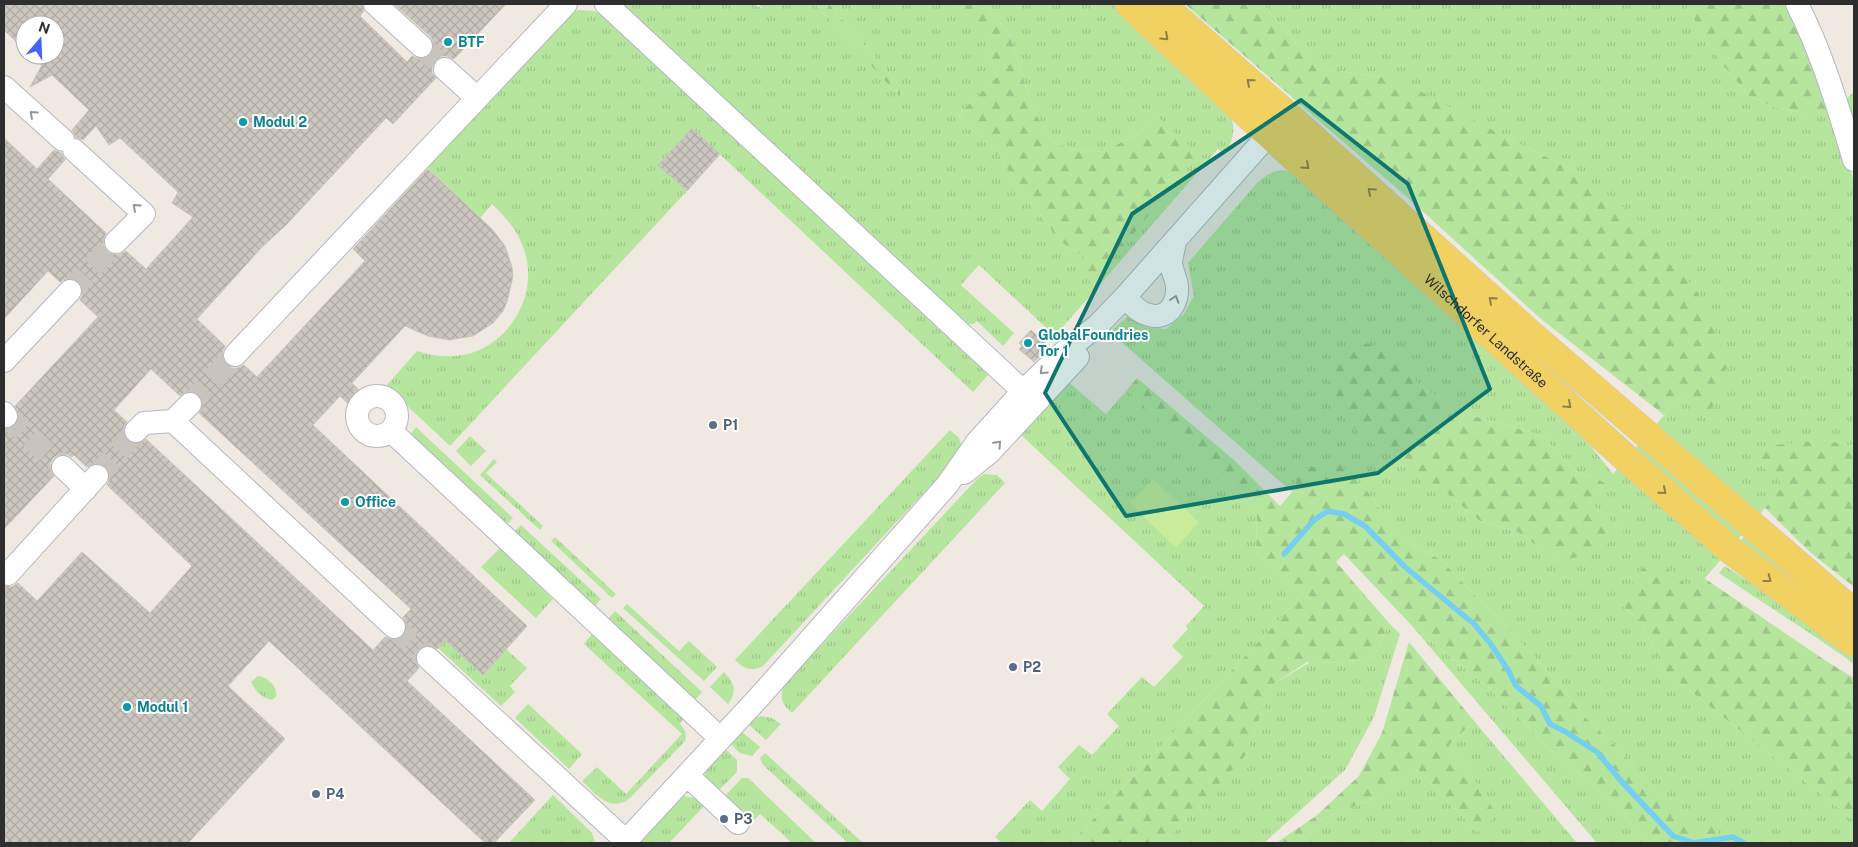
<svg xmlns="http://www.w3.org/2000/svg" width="1858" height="847" font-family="'Public Sans',sans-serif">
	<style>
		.grass { fill: url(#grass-tufts); fill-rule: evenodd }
		.forest { fill: url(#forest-firs) }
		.pitch { fill: #c9ec9a }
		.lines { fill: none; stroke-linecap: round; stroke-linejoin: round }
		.stream { stroke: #75cff0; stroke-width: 5.5 }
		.building { fill: url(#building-cross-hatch); stroke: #cbc5ba; fill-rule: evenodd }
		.minor-tunnel { stroke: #c8c4bd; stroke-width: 22; stroke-dasharray: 22 11; stroke-linecap: butt }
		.minor-casing { stroke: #b4b7c1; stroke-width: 24 }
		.major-casing { stroke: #c9c9c9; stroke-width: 29 }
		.minor { stroke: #fff; stroke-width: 22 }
		.major { stroke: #f2d163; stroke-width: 28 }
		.oneway { stroke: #908048 }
		.oneway2 { stroke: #969696 }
		.marked { fill: #0f766e; fill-opacity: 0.2; stroke: #0f766e; stroke-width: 4; stroke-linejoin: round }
		.culture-dot { fill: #0f9aa8; stroke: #fff; stroke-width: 2 }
		.service-dot { fill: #5c6f8a; stroke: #fff; stroke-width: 2 }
		.labels { text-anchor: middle; stroke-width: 4; stroke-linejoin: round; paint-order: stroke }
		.culture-label { font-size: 14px; font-weight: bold; fill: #0d838f; stroke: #fff; text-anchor: start }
		.street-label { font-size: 14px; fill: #2e2e2e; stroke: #fff }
		.service-label { font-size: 14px; font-weight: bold; fill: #4e5e75; stroke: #fff; text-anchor: start }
	</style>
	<defs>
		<pattern id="grass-tufts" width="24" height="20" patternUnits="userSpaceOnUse" patternTransform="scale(1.25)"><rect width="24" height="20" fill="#b6e59e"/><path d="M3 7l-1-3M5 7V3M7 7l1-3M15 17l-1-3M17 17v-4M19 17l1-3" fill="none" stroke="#9dc588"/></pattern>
		<pattern id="forest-firs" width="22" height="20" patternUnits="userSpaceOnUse" patternTransform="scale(1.25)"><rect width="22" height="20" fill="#b6e59e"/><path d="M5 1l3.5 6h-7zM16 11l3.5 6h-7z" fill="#9dc588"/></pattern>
		<pattern id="building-cross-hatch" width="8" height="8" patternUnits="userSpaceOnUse" patternTransform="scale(1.25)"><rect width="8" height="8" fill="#cbc7bf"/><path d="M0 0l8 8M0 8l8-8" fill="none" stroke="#afaba4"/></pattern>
	</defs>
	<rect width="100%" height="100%" fill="#efe9e1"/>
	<path class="grass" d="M 618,4 L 753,4 L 762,8 L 759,4 L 815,4 L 900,96 L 900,87 L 829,4 L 953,4 L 983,30 L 997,77 L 958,115 L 1001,158 L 1026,197 L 1061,242 L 1083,256 L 1157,116 L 1138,134 L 1102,152 L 1072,149 L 1053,142 L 1032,108 L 1011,36 L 991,12 L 987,4 L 1115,4 L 1228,111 C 1237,126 1234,139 1225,154 L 1218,149 L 1055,336 L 979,265 L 961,285 L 1014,333 L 1003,346 L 977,321 L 974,324 L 963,324 Z
		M 1263,4 L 1686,4 L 1696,23 L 1723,65 L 1749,96 L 1774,107 L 1804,113 L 1833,113 L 1854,182 L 1854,446 L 1823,440 L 1694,591 L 1620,604 L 1642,623 L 1665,671 L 1854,820 L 1854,843 L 1714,843 L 1722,823 L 1691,827 L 1632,763 L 1586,718 L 1545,668 L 1441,560 L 1398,537 L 1368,492 L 1301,470 L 1292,492 L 1110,332 L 1127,317 L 1145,327 L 1166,329 L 1184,314 L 1194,296 L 1188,263 L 1257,183 C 1273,169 1280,168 1300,174 L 1590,445 L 1613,474 L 1680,397 L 1708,420 L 1578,172 L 1509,139 L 1383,77 L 1316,68 ZM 1390,349 L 1421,387 L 1473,416 L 1541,435 L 1578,473 L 1606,483 L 1589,502 L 1624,532 L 1558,561 L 1518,532 L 1480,521 L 1444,491 Z
		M 578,10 L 593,11 L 601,14 L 988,375 L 973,392 L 692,128 L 658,165 L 687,191 L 450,446 L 386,386 L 417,351 C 429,355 441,357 454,356 C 506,353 542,295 523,247 C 517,229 505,217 492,204 L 480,218 L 426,166 L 572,13 Z
		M 1854,92 L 1854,139 L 1844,101 Z
		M 1067,381 L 1106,414 L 1127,390 L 1257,510 L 1256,552 L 1303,594 L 1071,843 L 1002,843 L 995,837 L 1030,800 L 1042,811 L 1070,779 L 1058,767 L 1079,745 L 1092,755 L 1119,726 L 1107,714 L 1142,677 L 1154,687 L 1183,657 L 1172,646 L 1188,629 L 1186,626 L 1204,606 L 1019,433 Z
		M 416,427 L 513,518 L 506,525 L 410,435 Z
		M 950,430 L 959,438 L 961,444 L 956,458 L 763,666 C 752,672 744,669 735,660 Z
		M 470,436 L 486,451 L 471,466 L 456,451 Z
		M 494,459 L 497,462 L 486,473 L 543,526 L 540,530 L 480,475 Z
		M 984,474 L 997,475 L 1005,483 L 792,713 C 782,704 780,700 783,686 L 978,478 Z
		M 521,525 L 601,599 L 594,607 L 513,533 Z
		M 1747,534 L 1854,632 L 1740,541 Z
		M 555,537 L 616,594 L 612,598 L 551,541 Z
		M 500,548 L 553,599 L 536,618 L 481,567 Z
		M 1725,566 L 1854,653 L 1854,664 C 1810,632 1764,604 1719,573 Z
		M 627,604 L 679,651 L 689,641 L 717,667 L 704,681 L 623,608 Z
		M 615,611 L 702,692 L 694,701 L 608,619 Z
		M 1389,623 L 1400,634 L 1374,717 L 1345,770 L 1264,843 L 1164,843 L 1246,753 L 1272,685 L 1310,662 L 1347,663 L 1374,657 Z
		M 1413,627 L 1488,687 L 1551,750 L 1618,806 L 1646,843 L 1597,843 Z
		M 592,634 L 684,718 L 680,724 C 685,730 687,733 685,741 L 632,796 C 612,815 597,795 582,781 L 597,767 L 626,794 L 682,734 L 584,644 Z
		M 445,640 L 483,675 L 506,649 L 527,668 L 510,686 L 515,692 L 501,706 L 438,648 Z
		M 724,672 C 734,683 738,691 728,704 L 710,687 Z
		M 258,676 C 268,677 278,687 276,697 L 272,700 C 262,698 255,691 251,682 Z
		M 528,704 L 582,754 L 569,769 L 515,718 Z
		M 760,716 L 772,718 L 781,724 L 766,740 L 748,724 L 753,719 Z
		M 1474,721 L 1577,843 L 1301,843 L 1322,819 L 1380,796 L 1417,769 L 1478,833 L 1473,777 L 1449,745 Z
		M 741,731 L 760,747 L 752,756 L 740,753 L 730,743 Z
		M 725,749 L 737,760 L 737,772 L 716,793 C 713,789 707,784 706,780 C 701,768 718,756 725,749 Z
		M 765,753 L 863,843 L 848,843 L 763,765 L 760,758 Z
		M 742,778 L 748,778 L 816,843 L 792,843 L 760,814 L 750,824 L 722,799 Z
		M 553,795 L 592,833 L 595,843 L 509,843 Z
		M 684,796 L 695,798 L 704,806 L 669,843 L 637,843 L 678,799 Z"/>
	<path class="forest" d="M 815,4 L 829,4 L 900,87 L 900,97 Z
		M 953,4 L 987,4 L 991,12 L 1011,36 L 1032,108 L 1053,142 L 1072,149 L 1102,152 L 1138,134 L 1157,116 L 1198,154 L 1091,286 L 1083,256 L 1061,242 L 1026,197 L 1001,158 L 958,115 L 997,77 L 983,31 Z
		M 1185,4 L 1263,4 L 1316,68 L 1383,77 L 1424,93 L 1509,139 L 1578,172 L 1633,214 L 1667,253 L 1698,293 L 1729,361 L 1707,420 L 1680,397 L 1664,415 L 1541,319 L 1408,198 Z
		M 1686,4 L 1789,4 L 1833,113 L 1804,113 L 1774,107 L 1749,96 L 1723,65 L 1696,23 Z
		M 1361,343 L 1390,349 L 1421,387 L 1473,416 L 1541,435 L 1578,473 L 1606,483 L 1589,502 L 1624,532 L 1593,554 L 1558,561 L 1518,532 L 1480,521 L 1444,491 L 1359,434 L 1324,396 L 1338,358 Z
		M 1137,378 L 1235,461 L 1280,506 L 1292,492 L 1301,470 L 1337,461 L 1368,492 L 1398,537 L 1441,560 L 1545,668 L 1586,718 L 1632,763 L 1691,826 L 1723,822 L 1714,843 L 1646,843 L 1618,806 L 1551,750 L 1488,687 L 1413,627 L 1344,554 L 1336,562 L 1389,623 L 1374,657 L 1347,663 L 1307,662 L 1272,685 L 1245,756 L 1164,843 L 1071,843 L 1303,594 L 1256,552 L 1257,510 L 1127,390 Z
		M 1823,440 L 1854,446 L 1854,587 L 1811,553 L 1765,508 L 1784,485 L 1754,460 L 1776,445 Z
		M 1655,558 L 1693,591 L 1704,578 L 1826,661 L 1854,678 L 1854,820 L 1665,671 L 1642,623 L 1620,604 L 1638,573 Z
		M 1409,642 L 1474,721 L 1449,745 L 1473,777 L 1497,815 L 1478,833 L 1417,769 L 1380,796 L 1322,819 L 1301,843 L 1276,843 L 1316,816 L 1359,776 L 1382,733 Z"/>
	<path class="pitch" d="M 1153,479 L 1199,522 L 1176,548 L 1130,503 Z"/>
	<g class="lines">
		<path class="stream" d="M 1284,554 L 1314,520 L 1328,511 L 1344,514 L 1365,526 L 1405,567 L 1474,624 L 1490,643 L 1508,670 L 1516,686 L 1541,706 L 1550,724 L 1564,731 L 1597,752 L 1622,782 L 1673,836 L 1694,843 L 1733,837 L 1744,843"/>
	</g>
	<path class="building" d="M 4,4 L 362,4 L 364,10 L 360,16 L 407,62 L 412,56 L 419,59 L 424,59 L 430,55 L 434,49 L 434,43 L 430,36 L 394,4 L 506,4 L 454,59 L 447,56 L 441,56 L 436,60 L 432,67 L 432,73 L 436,78 L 393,124 L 386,118 L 286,225 L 262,247 L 197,319 L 225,346 L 222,352 L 223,359 L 226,364 L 232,368 L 238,368 L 244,365 L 257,377 L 365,261 L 353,249 L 428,169 L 492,229 L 505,246 L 512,267 L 513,276 L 507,302 L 503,311 L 493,323 L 473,336 L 449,340 L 428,336 L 405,326 L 352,383 L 365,396 L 353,408 L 340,396 L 313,425 L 527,626 L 483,675 L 445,640 L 437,649 L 430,645 L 425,645 L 419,649 L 415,656 L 416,662 L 419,668 L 407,681 L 535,800 L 494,843 L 485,843 L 269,641 L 228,686 L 285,739 L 188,843 L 4,843 L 4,586 L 12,587 L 18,583 L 37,601 L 82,552 L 150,613 L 192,566 L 107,485 L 110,478 L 110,472 L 106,467 L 99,463 L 93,464 L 87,467 L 74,455 L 72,457 L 67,454 L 60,454 L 53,458 L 50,463 L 50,470 L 54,476 L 4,529 L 4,429 L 13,427 L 17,422 L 19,415 L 15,406 L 98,317 L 80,300 L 83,294 L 83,288 L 79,281 L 73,278 L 67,278 L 60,282 L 48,271 L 4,319 L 4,138 L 37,169 L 54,150 L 61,153 L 65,160 L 48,179 L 106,233 L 104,238 L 103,245 L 107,252 L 112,254 L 119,255 L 126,251 L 146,269 L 193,217 L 172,203 L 178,192 L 120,138 L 109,145 L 96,126 L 83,140 L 76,137 L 72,130 L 89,110 L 52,75 L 30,87 L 42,65 L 31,55 L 55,55 L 55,25 L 25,25 L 25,50 L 4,30 ZM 151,369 L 180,396 L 187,391 L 194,392 L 199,394 L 203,401 L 202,408 L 199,413 L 411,609 L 403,617 L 406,623 L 407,629 L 403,636 L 397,640 L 392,640 L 385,637 L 373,650 L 146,439 L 139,444 L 132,443 L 126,440 L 124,435 L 123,428 L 127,422 L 114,410 Z
		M 692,128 L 720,154 L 687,191 L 658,165 Z
		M 1031,330 L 1050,347 L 1034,362 L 1019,349 L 1022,346 L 1019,343 Z"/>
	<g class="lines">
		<path class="minor-tunnel" d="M 421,46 L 445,69
			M 70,291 L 116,242
			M 190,404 L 235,355
			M 6,416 L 63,467
			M 97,476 L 136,431
			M 394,627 L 428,658"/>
		<defs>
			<path id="minor" d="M 375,4 L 421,46
				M 606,4 L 1023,391
				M 1797,4 C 1822,53 1838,107 1854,160
				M 445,69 L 477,98
				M 4,87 L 63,140
				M 74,150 L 144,214 L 116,242
				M 1125,297 C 1134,307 1142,316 1157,316 C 1171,315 1178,300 1177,287 C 1177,279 1171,271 1171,261 C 1172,255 1174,248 1175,242
				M 235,355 L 566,4
				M 4,361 L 70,291
				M357 416a20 20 0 1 1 40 0a20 20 0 1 1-40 0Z
				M 4,413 L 6,416
				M 173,421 L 394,627
				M 136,431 L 144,423 L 173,421 L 190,404
				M 391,431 L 720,738
				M 63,467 L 86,489
				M 964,473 L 989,453 L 1078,357
				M 8,574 L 97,476
				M 428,658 L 626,841
				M 687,775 L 738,823
				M 624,843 L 761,695 L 947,485 L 977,442 L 1023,391 L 1064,352 L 1098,325 L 1125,297 L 1279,123"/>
			<g id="major">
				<path id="s1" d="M 1129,4 L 1228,97 L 1627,459 L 1729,549 L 1854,643"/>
				<path d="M 1161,4 L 1287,115 L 1528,332 L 1854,613"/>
			</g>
		</defs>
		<use href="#minor" class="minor-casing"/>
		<use href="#major" class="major-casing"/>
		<use href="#minor" class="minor"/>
		<use href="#major" class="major"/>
	</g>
	<defs><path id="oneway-chevron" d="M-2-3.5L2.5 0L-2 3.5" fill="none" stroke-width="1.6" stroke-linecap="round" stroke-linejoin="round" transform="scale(1.25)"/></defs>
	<g class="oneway">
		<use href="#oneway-chevron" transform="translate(1165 37) rotate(43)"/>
		<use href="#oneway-chevron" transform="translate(1250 82) rotate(-139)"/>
		<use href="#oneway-chevron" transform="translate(1306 166) rotate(42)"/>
		<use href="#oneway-chevron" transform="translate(1371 191) rotate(-138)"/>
		<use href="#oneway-chevron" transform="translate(1492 300) rotate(-138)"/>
		<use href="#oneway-chevron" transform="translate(1568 405) rotate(42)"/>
		<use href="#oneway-chevron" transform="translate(1663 491) rotate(41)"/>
		<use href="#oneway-chevron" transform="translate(1768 579) rotate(37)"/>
	</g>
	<g class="oneway2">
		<use href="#oneway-chevron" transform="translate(33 114) rotate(-138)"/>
		<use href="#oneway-chevron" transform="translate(136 207) rotate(-138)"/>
		<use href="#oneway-chevron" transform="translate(1175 299) rotate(-72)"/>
		<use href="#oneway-chevron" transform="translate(1043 371) rotate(136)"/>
		<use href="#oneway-chevron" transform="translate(998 444) rotate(-47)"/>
	</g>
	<path class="marked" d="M 1301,100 L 1408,184 L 1490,389 L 1378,473 L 1126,516 L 1045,393 L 1132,214 Z"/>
	<g class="culture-dot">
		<circle cx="448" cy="42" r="5"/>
		<circle cx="243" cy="122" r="5"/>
		<circle cx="1028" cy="343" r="5"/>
		<circle cx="345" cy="502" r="5"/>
		<circle cx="127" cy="707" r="5"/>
	</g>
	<g class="service-dot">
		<circle cx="713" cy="425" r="5"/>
		<circle cx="1013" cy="667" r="5"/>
		<circle cx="316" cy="794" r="5"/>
		<circle cx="724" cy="819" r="5"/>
	</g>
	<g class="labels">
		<g class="culture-label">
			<text x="458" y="47">BTF</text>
			<text x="253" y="127">Modul 2</text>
			<text x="1038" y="340">GlobalFoundries<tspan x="1038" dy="16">Tor 1</tspan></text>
			<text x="355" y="507">Office</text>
			<text x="137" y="712">Modul 1</text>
		</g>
		<g class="street-label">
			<text dy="5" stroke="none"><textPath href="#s1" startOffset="484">Wilschdorfer Landstraße</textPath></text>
		</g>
		<g class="service-label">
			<text x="723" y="430">P1</text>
			<text x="1023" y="672">P2</text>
			<text x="326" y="799">P4</text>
			<text x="734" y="824">P3</text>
		</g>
	</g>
	<rect width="1858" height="847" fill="none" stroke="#2e2e2e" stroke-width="10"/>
	<g transform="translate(40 40) rotate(19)"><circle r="24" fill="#ffffff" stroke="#ababab"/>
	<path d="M0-4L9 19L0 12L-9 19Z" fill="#4264fb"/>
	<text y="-8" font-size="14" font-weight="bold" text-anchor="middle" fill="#2e2e2e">N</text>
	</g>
</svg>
